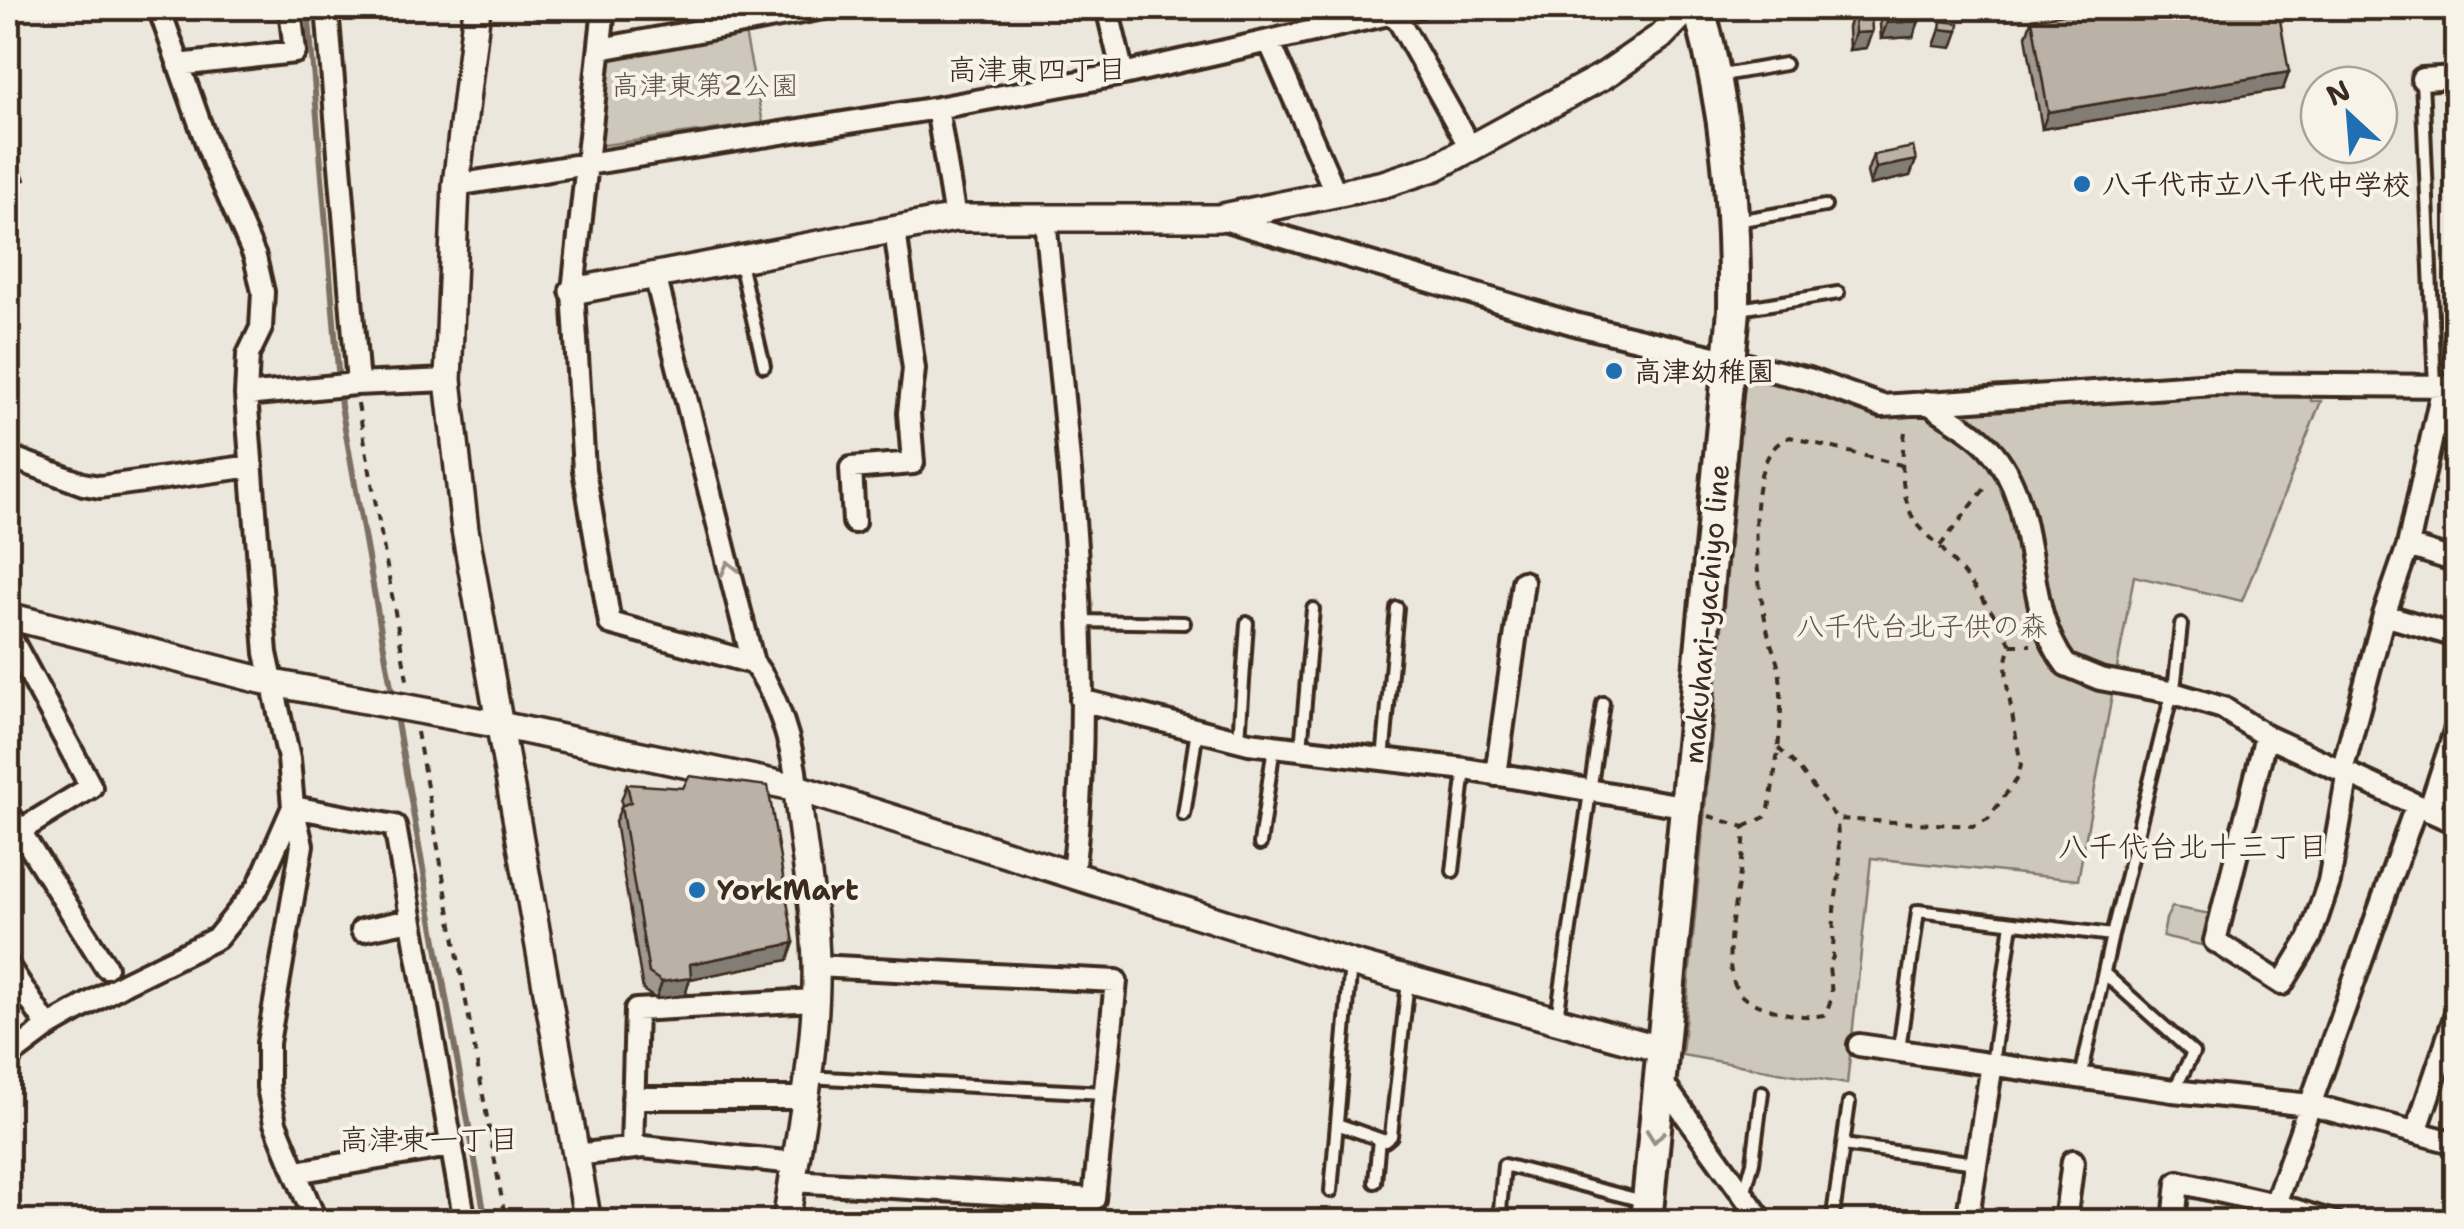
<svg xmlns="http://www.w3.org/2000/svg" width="2464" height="1229" font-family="'Shantell Sans','Klee One',sans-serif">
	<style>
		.green { fill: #cec8bc; stroke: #84796d; stroke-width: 2.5 }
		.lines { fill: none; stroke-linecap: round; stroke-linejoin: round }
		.stream { stroke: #7c7064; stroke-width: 6 }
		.service-casing { stroke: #3b2a1e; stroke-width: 18 }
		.minor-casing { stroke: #3b2a1e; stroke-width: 28 }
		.tertiary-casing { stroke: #3b2a1e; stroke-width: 32 }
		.secondary-casing { stroke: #3b2a1e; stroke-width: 38 }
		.path { stroke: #3b2a1e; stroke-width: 4; stroke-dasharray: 8 8; stroke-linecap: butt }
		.service { stroke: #f7f3e8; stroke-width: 10 }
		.minor { stroke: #f7f3e8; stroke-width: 20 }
		.tertiary { stroke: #f7f3e8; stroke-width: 25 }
		.secondary { stroke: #f7f3e8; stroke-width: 30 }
		.wall { fill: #a09990; stroke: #3b2a1e; stroke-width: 2.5 }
		.shaded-wall { fill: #827d75; stroke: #3b2a1e; stroke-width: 2.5 }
		.building { fill: #bab2a7; stroke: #3b2a1e; stroke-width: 2.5 }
		.oneway { stroke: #998e83 }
		.poi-dot { fill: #1f6fb2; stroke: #f7f3e8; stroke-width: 4 }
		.labels { text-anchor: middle; stroke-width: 8; stroke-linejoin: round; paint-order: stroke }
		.park-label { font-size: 28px; fill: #605246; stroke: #f7f3e8 }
		.poi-label { font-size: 28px; font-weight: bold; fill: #3b2a1e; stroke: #f7f3e8; text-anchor: start }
		.street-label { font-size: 28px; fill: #3b2a1e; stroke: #f7f3e8 }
		.neighbourhood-label { font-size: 30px; fill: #3b2a1e; stroke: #f7f3e8 }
	</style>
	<rect width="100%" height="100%" fill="#ece7dc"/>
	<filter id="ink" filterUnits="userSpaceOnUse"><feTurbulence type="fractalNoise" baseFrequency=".01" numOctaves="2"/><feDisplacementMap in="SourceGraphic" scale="20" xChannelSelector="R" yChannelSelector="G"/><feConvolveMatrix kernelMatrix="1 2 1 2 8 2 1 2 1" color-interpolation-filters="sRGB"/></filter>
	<g filter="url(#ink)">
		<path class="green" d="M 745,33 L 763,123 L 597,146 L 608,58 Z
			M 1746,371 L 1804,386 L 1883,414 L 2214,392 L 2311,391 L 2311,401 L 2321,401 L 2242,601 L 2134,576 L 2078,880 L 1871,858 L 1847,1084 L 1682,1055 Z
			M 2172,907 L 2211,914 L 2201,945 L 2163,936 L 2166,919 Z"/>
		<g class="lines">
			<path class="stream" d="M 308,8 L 341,406 L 393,698
				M 395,711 L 486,1222"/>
			<defs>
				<path id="service" d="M 1717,76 L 1785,64
					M 2422,79 L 2435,387
					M 1736,221 L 1825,206
					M 739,259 L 764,366
					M 1740,309 L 1838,293
					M 1080,621 L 1184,623
					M 1239,740 L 1247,623
					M 1301,749 L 1313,609
					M 1383,760 L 1397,608
					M 1184,815 L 1197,730
					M 1260,844 L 1274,746
					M 1453,871 L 1465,769
					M 2106,975 L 2193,1053 L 2174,1090
					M 1557,1018 L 1603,703
					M 1899,1050 L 1918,911 L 2112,935
					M 1992,1064 L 2012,923
					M 807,1077 L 1104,1093
					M 2081,1077 L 2112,935 L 2175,681 L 2181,625
					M 1337,1124 L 1385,1141 L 1391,1136 L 1408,981
					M 1843,1145 L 1976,1163
					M 1375,1182 L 1379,1139
					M 1331,1191 L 1351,963
					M 1744,1194 L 1753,1162 L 1762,1092
					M 1499,1222 L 1504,1165 L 1647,1202
					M 1832,1222 L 1849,1103"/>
				<path id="minor" d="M 159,8 L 213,161 L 255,257 L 263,292 L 261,328 L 248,355 L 246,395 L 266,653 L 289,759 L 293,807 L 302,845 L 268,1043 L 268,1087 L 275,1123 L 316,1222
					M 327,8 L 358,384
					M 604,8 L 573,291 L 584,470 L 610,623 L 753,663
					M 1107,8 L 1123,74
					M 1394,12 L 1471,149
					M 1269,41 L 1336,194
					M 600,49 L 824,8
					M 178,65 L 295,52 L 290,8
					M 2422,79 L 2456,77
					M 937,108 L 955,218
					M 456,185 L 937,108 L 1123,74 L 1415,8
					M 1045,218 C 1065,434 1098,657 1073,874
					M 1220,218 L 1578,325 L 1808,379 L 1882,406 L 2215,384 L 2456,386
					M 655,275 L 753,663 C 777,692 794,750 797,788
					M 246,395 L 355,384 L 448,380
					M 1927,402 C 1947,417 1972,429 1989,448 C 2044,507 2019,603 2066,665 L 2100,679 L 2170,692 L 2223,708 L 2266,736 L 2456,823
					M 8,456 L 83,484 L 100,487 L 252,466
					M 854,522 L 851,468 L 913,463 L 909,413 L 914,369 L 895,230
					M 2408,546 L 2456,561
					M 2384,615 L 2456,636
					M 8,633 L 91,787 L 8,838
					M 1081,700 L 1249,743 L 1465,769 L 1688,807
					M 2266,736 L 2215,941 L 2282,984 L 2310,938 L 2329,882 L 2348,773
					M 2342,771 L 2384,615 L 2408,546 L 2443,386
					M 1496,775 L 1523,582
					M 293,807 L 395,826 L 465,1222
					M 2429,811 L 2456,728
					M 8,812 L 106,967
					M 362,930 L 411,920
					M 8,966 L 48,1027
					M 1859,1045 L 2173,1091 L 2311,1105 L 2456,1143
					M 8,1057 L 48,1027 L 125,983 L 217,938 L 258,887 L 293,807
					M 1661,1081 L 1763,1222
					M 633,1098 L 803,1098
					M 2416,1132 L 2456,1014
					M 632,1148 L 636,1010 L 814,1000
					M 576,1155 L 643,1147 L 795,1163
					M 296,1172 L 450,1146
					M 792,1181 L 1094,1199 L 1116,981 L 816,966
					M 2275,1204 L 2416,806
					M 1967,1222 L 1992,1064
					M 2065,1222 L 2073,1161
					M 2174,1222 L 2178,1182 L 2275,1204 L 2333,1222"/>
				<path id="tertiary" d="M 477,8 L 456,185 L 448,380 L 465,530 L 588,1222
					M 573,291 L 955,218 L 1218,218 L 1384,184 L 1436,167 L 1605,75 L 1660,37 L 1688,8
					M 8,616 L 273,683 L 500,725 L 797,788 L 1351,963 L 1664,1050
					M 786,1222 C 798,1143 818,1042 816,963 C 815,904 802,846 797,788"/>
				<path id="secondary" d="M 1646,1222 L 1734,310 C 1735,201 1727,113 1699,8"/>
			</defs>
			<use href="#service" class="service-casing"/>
			<use href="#minor" class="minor-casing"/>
			<use href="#tertiary" class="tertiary-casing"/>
			<use href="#secondary" class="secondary-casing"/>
			<path class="path" d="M 358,404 L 408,685
				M 1940,546 L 1989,483
				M 2011,645 L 2031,645
				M 417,732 L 506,1222
				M 1778,748 L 1798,767 L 1837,819 L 1973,826 L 1988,819 L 2018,777 L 2021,765 L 2007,685 L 2006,664 L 2011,645 C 1995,612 1968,579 1943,550 C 1931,536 1916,528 1909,509 C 1899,480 1902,453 1906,424
				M 1709,816 L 1744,827 C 1748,870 1711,964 1742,996 C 1750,1003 1760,1006 1770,1009 C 1786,1015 1807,1018 1824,1015 C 1836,996 1830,985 1829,965 L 1833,957 L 1834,910 L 1840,870 L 1837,821
				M 1744,827 L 1765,817 L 1769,809 C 1776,767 1784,720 1780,677 C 1779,662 1771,647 1768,633 C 1758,590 1737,454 1790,437 L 1901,465"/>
			<use href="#service" class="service"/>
			<use href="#minor" class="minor"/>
			<use href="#tertiary" class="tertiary"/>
			<use href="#secondary" class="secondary"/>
		</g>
		<path class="wall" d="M 1886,8 L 2049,8 L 2047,12 L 1918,10 L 1919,21 L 1913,37 L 1881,39 L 1880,24 Z
			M 2102,8 L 2289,72 L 2283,89 L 2042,129 L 2026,36 L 2032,19 L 2101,12 Z
			M 1854,10 L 1866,48 L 1849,50 L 1848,27 Z
			M 1873,155 L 1916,160 L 1910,176 L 1870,185 L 1867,172 Z
			M 627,784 L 788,960 L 690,979 L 685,995 L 656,999 L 643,990 L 615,822 L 622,805 L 621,801 Z"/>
		<path class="shaded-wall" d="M 1906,8 L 2049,8 L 2047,12 L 1906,10 Z
			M 1919,21 L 1913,37 L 1881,39 L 1887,23 Z
			M 1940,29 L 1958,31 L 1952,48 L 1934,46 Z
			M 1872,32 L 1866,48 L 1849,50 L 1855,33 Z
			M 2289,72 L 2283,89 L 2042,129 L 2048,112 Z
			M 1916,160 L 1910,176 L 1870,185 L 1876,168 Z
			M 22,196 L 20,202 L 8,206 L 8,201 Z
			M 794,943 L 788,960 L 690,979 L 685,995 L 656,999 L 662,982 L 690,964 Z"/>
		<path class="building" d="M 1886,8 L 1918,8 L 1919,21 L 1887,23 Z
			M 2102,8 L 2278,8 L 2289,72 L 2048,112 L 2032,19 L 2083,11 L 2084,15 L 2103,12 Z
			M 1871,9 L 1872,32 L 1855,33 L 1854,10 Z
			M 1941,21 L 1959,23 L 1958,31 L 1940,29 Z
			M 1913,147 L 1916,160 L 1876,168 L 1873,155 Z
			M 8,152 L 11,161 L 17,159 L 25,180 L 18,182 L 22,196 L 8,201 Z
			M 689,776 L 768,786 L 794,943 L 690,964 L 691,978 L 662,982 L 649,973 L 621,806 L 631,802 L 627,784 L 683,788 Z"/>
		<defs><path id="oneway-chevron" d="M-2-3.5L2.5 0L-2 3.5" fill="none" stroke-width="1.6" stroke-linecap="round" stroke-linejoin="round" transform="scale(2.5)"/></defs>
		<g class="oneway">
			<use href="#oneway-chevron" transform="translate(729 568) rotate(-104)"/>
			<use href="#oneway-chevron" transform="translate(1655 1136) rotate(96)"/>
		</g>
	</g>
	<g class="poi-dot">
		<circle cx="2082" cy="184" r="10"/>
		<circle cx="1614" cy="371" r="10"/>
		<circle cx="697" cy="890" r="10"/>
	</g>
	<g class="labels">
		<g class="park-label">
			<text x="705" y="95">高津東第2公園</text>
			<text x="1922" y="636">八千代台北子供の森</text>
		</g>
		<g class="poi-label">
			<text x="2102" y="194">八千代市立八千代中学校</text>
			<text x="1634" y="381">高津幼稚園</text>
			<text x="717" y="900">YorkMart</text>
		</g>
		<g class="street-label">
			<text transform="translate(1706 614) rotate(-85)" y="10">makuhari-yachiyo line</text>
		</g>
		<g class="neighbourhood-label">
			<text x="1037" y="80">高津東四丁目</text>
			<text x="2193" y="857">八千代台北十三丁目</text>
			<text x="429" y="1150">高津東一丁目</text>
		</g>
	</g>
	<rect width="2464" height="1229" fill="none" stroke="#f7f3e8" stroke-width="40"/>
	<rect x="20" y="20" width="2424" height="1189" fill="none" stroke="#3b2a1e" stroke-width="4" filter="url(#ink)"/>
	<g transform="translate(2349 115) rotate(334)"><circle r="48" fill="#f7f3e8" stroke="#aca397" stroke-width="2.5"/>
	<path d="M0-8L18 38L0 25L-18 38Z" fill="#1f6fb2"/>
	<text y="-15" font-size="28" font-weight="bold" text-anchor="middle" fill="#3b2a1e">N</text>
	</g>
</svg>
